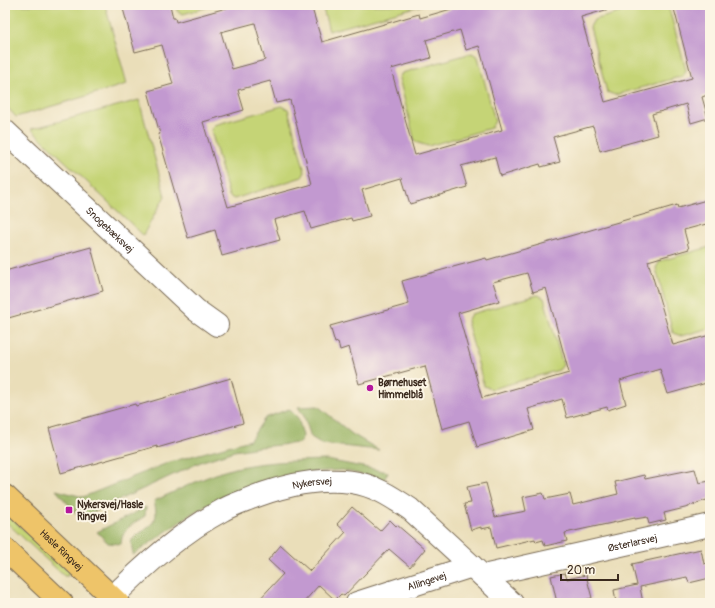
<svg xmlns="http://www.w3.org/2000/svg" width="715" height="608" font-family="Pangolin,sans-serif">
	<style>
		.green { fill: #c5d476; stroke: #807f4a }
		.forest { fill: #9cb667; stroke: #6c7042 }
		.building { fill: #c299d0; fill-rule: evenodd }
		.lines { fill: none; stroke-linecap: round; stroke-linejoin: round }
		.minor-casing { stroke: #786954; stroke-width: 24 }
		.major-casing { stroke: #786954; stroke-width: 24 }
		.minor { stroke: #fff; stroke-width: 22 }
		.major { stroke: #eec469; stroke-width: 22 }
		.poi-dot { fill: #b5179e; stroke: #fcf5e5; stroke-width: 1.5 }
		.labels { text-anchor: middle; stroke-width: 4; stroke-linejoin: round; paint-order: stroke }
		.street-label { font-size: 10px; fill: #3b2a1e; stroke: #fcf5e5 }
		.poi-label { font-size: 10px; font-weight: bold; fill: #3b2a1e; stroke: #fcf5e5; text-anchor: start }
	</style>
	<rect width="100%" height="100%" fill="#fcf5e5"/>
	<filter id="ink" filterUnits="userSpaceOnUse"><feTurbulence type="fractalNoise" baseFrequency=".025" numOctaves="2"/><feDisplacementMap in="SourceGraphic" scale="8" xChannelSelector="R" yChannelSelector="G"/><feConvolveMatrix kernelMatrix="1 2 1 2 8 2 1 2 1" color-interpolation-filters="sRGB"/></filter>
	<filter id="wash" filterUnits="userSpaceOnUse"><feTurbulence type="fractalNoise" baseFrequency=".012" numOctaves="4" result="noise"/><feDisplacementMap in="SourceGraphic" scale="16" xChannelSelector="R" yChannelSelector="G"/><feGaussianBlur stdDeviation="0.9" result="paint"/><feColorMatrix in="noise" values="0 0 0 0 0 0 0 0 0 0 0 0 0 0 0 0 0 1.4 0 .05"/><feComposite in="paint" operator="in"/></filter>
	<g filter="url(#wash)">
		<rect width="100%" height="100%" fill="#eadeb9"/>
		<path class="green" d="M 5,5 L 105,5 L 127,84 L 16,117 L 5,105 Z
			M 176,5 L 215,5 L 183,14 L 177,11 Z
			M 322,5 L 423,5 L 329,31 Z
			M 646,5 L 668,5 L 686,70 L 683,76 L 615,95 L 607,92 L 590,27 L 594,20 Z
			M 472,53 L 478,57 L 495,121 L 491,128 L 428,146 L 415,142 L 399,78 L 402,73 Z
			M 139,100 L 165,196 L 143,235 L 31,129 Z
			M 282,106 L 288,109 L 305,172 L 302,177 L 234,199 L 229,196 L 211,130 L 214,125 Z
			M 710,247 L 710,328 L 681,336 L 673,333 L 656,268 L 660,261 Z
			M 538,295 L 544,298 L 563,365 L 559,370 L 492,389 L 484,386 L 467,321 L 471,314 Z
			M 5,512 L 69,572 L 68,576 L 64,576 L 5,521 Z"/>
		<path class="forest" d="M 318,406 L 352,434 L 379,450 L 322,444 L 311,437 L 304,416 L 298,407 Z
			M 289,409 L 298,418 L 303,436 L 299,443 L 260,447 L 234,451 L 203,461 L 80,518 L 56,490 L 83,497 L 170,462 L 250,440 L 265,418 Z
			M 327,460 L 388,472 L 384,480 L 342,470 L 311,472 L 266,481 L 225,496 L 191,514 L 133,555 L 131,541 C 137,533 156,526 156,514 C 156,510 155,505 154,501 C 176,491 198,480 221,472 C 255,461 291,461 327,460 Z
			M 146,507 L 145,516 C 133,524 122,528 121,544 L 108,543 L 97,532 Z"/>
		<g id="blocks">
			<path class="building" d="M 122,5 L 170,5 L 173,18 L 175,18 L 176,22 L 237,5 L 311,5 L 322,42 L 419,14 L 420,18 L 465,5 L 608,5 L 609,9 L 581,17 L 605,102 L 692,78 L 673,5 L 710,5 L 710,94 L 702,97 L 708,118 L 691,123 L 686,104 L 652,114 L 658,135 L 600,151 L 593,126 L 553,137 L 560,162 L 541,167 L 540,164 L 500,176 L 495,157 L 461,166 L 467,187 L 410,204 L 402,178 L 362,190 L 370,216 L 352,221 L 351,218 L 311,229 L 305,211 L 274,220 L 280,240 L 222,256 L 215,230 L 188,238 L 158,134 L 160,134 L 148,91 L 173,84 L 162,45 L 135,52 ZM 255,23 L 265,60 L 232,69 L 221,32 ZM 460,30 L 466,50 L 479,46 L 502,130 L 415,155 L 391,69 L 431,58 L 426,40 ZM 270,81 L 276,103 L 290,100 L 312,184 L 228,207 L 203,122 L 244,110 L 238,90 Z
				M 710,199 L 710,223 L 684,230 L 689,249 L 648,261 L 673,345 L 710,335 L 710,382 L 668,394 L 660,369 L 620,381 L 626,404 L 608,410 L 607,407 L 567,418 L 562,399 L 528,409 L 534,430 L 477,447 L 469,421 L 442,429 L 425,366 L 359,384 L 349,347 L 340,350 L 338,342 L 335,343 L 330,326 L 409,304 L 402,281 L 486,258 L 487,260 L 677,205 L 678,208 ZM 527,273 L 533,292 L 546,288 L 569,373 L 482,398 L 458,313 L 499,301 L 493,282 Z
				M 91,247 L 103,291 L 5,319 L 5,271 Z
				M 231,378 L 243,423 L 157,448 L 157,446 L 61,473 L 49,428 L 135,404 L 136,406 Z
				M 695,469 L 699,483 L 710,481 L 710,499 L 697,503 L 697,504 L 689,506 L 689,507 L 664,513 L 666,520 L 649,524 L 647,517 L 635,519 L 635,518 L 565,533 L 567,541 L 545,546 L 543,540 L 536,542 L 535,539 L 496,548 L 491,527 L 481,529 L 481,527 L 471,530 L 464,504 L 471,503 L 467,487 L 486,483 L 495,517 L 526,511 L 523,497 L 543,493 L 545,499 L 570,494 L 573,505 L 618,494 L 615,482 L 644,475 L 645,479 Z
				M 352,507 L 380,531 L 390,520 L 396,526 L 397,525 L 425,549 L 410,567 L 389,549 L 344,596 L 341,594 L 335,600 L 319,585 L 303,603 L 256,603 L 283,574 L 268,560 L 281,545 L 310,571 L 346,532 L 337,524 Z
				M 701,549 L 704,564 L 710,562 L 710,578 L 689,583 L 687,577 L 640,587 L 643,603 L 616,603 L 614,590 L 637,585 L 632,564 Z
				M 565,573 L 567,579 L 586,575 L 592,598 L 584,600 L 584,603 L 557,603 L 551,576 Z"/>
		</g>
	</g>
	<g filter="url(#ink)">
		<use href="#blocks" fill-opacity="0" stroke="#786954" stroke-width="1"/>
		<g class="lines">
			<defs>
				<g id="minor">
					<path id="s1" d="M 5,131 L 196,310 L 217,325"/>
					<path id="s2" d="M 483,576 L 710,525"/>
					<path id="s3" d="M 107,603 C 141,568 180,533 223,510 C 230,506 238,503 246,500 C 280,486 316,477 352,482 C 374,485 392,497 410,509 L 512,603"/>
					<path id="s4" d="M 357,603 L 472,566"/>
				</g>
				<g id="major">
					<path id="s5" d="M 5,496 L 118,603"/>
					<path d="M 5,549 L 62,603"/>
				</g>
			</defs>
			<use href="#minor" class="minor-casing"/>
			<use href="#major" class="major-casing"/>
			<use href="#minor" class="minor"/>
			<use href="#major" class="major"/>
		</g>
	</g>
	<g class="poi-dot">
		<circle cx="370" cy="388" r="4"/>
		<rect x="65" y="506" width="8" height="8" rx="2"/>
	</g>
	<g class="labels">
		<g class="street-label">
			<text dy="4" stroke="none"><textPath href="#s1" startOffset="144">Snogebæksvej</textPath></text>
			<text dy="4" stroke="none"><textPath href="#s3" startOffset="243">Nykersvej</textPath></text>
			<text dy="4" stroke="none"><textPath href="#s2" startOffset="153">Østerlarsvej</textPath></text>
			<text dy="4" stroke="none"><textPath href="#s5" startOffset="78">Hasle Ringvej</textPath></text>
			<text dy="4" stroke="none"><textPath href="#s4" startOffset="73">Allingevej</textPath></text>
		</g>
		<g class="poi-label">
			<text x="378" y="386">Børnehuset<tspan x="378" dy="12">Himmelblå</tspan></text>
			<text x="77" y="508">Nykersvej/Hasle<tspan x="77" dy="12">Ringvej</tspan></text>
		</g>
	</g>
	<rect width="715" height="608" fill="none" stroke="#fcf5e5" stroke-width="20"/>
	<path d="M561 574v6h57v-6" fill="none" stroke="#3b2a1e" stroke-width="2"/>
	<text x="567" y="574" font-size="12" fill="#3b2a1e" stroke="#fcf5e5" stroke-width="3" paint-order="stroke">20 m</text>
</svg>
